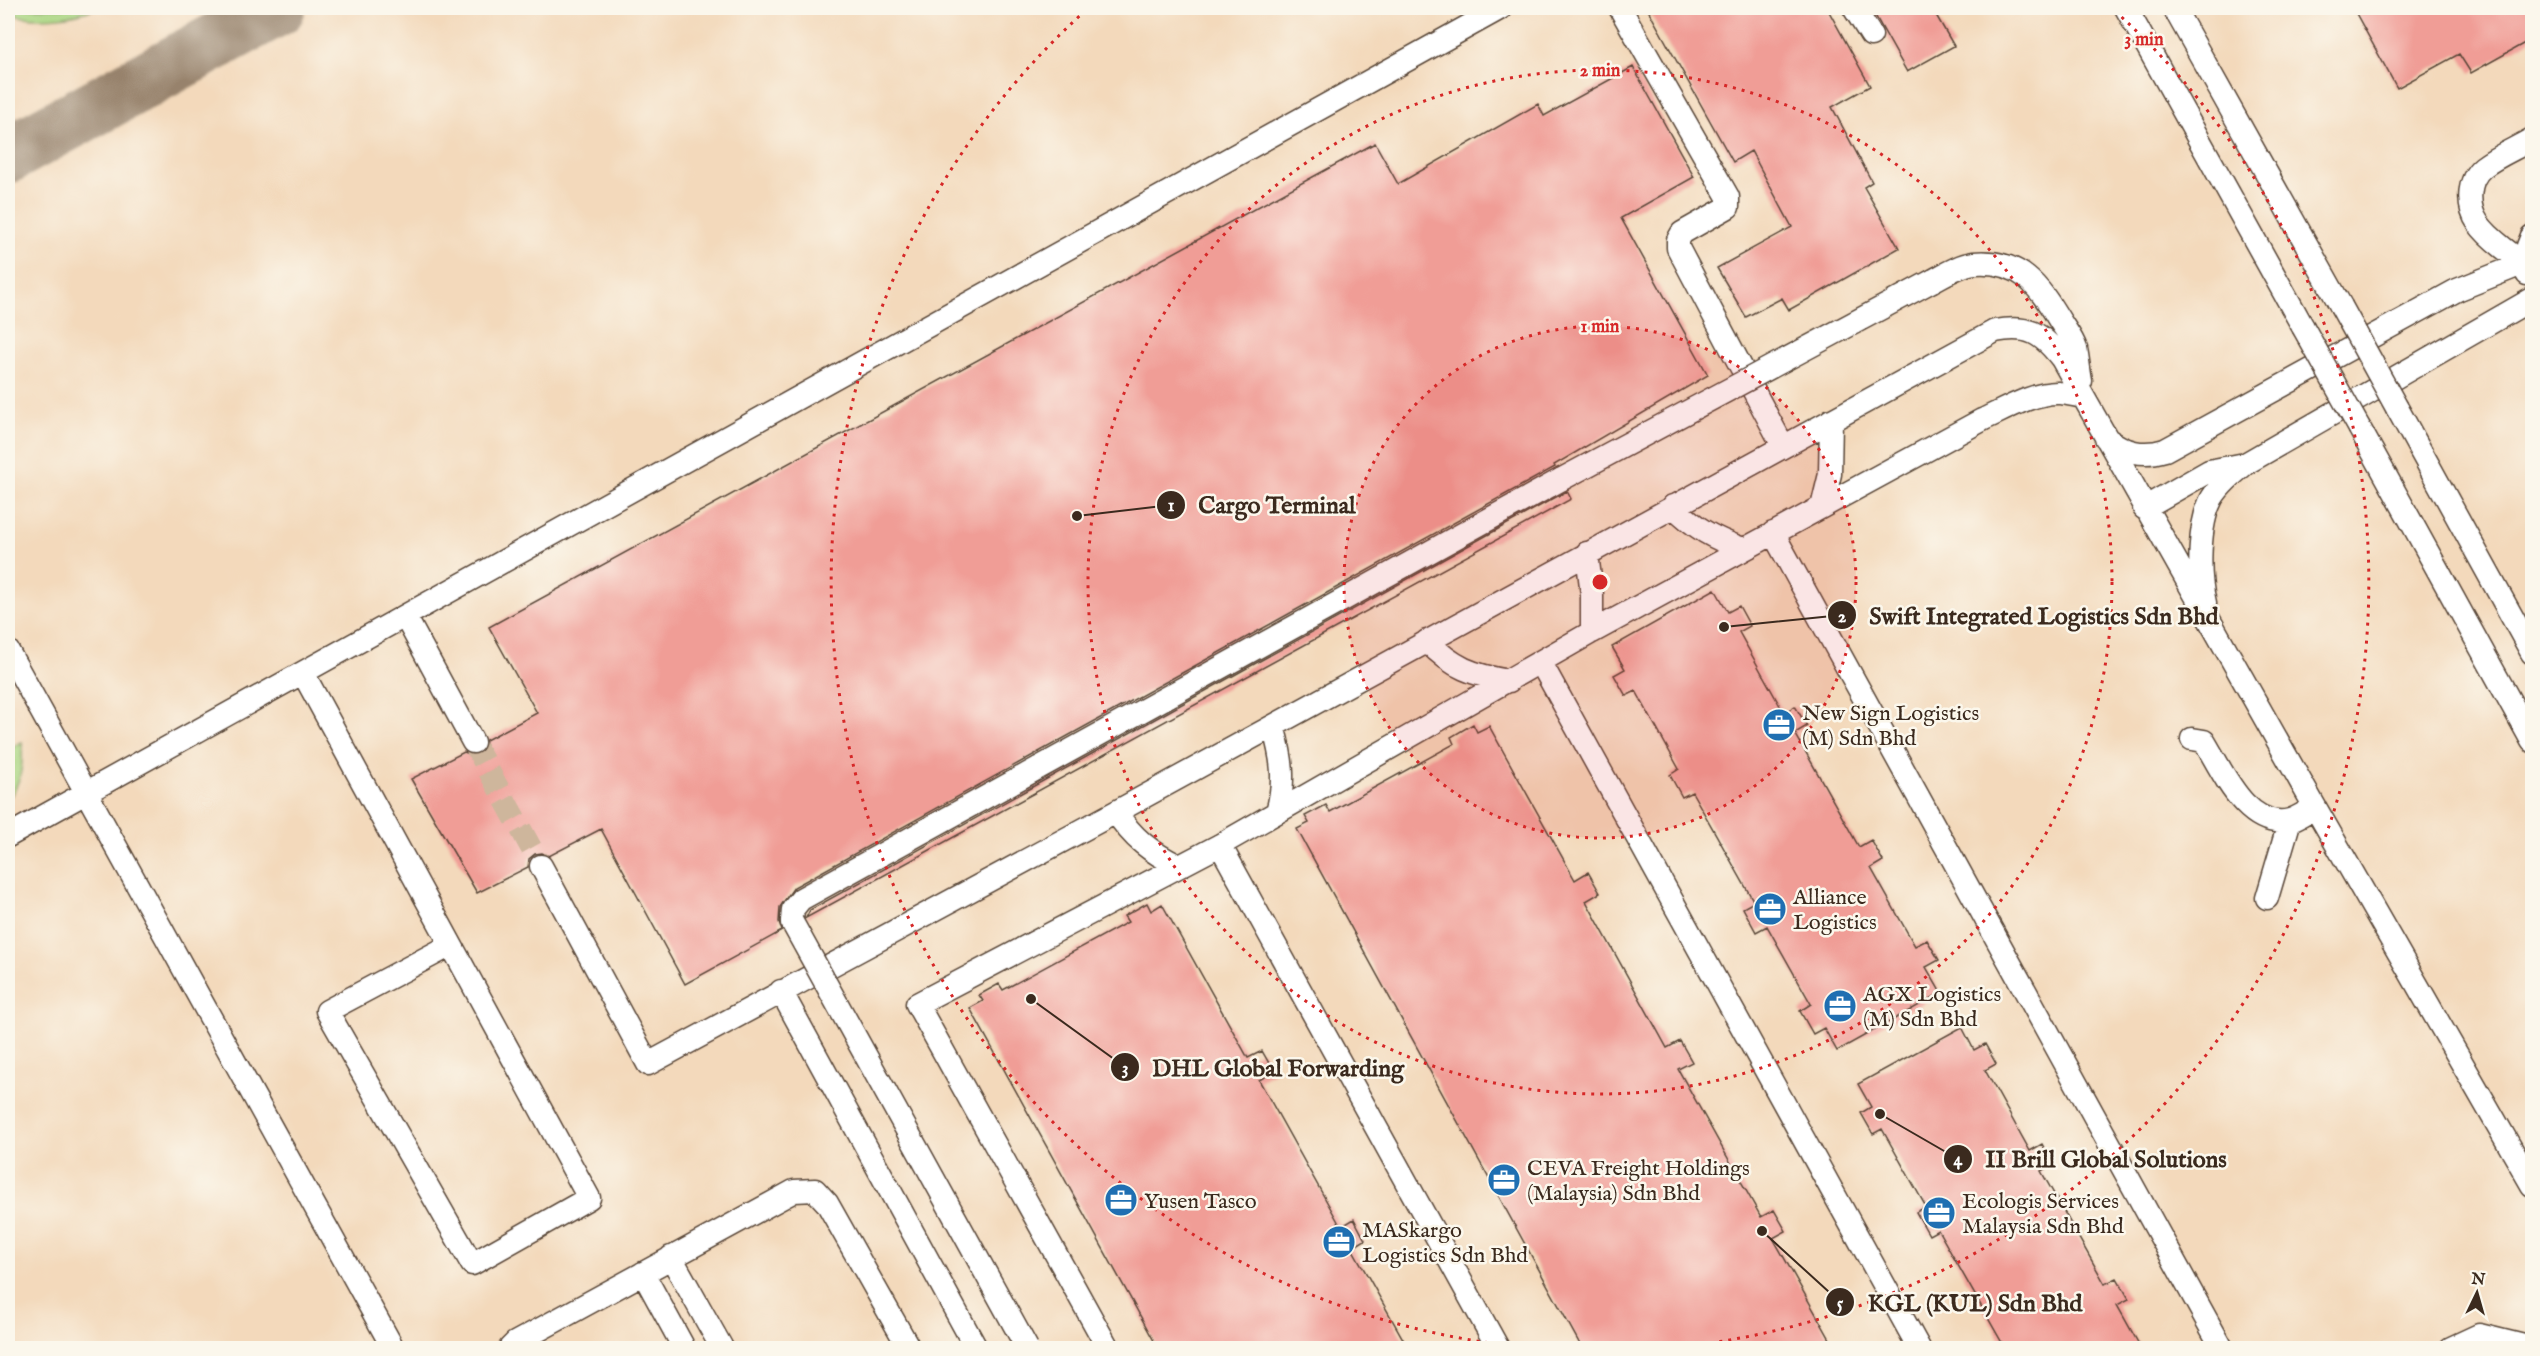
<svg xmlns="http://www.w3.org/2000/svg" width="2540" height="1356" font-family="'IM FELL English',serif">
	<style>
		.green { fill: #aad682; stroke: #728050; stroke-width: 1.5 }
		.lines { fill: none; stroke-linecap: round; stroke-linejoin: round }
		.taxiway { stroke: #97826c; stroke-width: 57 }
		.building { fill: #f09d96 }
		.minor-tunnel { stroke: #ceb69c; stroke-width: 22; stroke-dasharray: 22 11; stroke-linecap: butt }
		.minor-casing { stroke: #574436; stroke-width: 25 }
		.minor { stroke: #fff; stroke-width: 22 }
		.minor-bridge-casing { stroke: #574436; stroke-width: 25; stroke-linecap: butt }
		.minor-bridge { stroke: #fff; stroke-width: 22 }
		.ring { fill: none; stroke: #d62828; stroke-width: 3; stroke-dasharray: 3 6 }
		.labels { text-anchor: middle; stroke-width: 5; stroke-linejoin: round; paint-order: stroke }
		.poi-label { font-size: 22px; fill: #3b2a1e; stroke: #fbf7ec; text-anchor: start }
		.centre { fill: #d62828; stroke: #fbf7ec; stroke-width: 3 }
		.ring-label { font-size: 18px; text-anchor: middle; font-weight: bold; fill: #d62828; stroke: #fbf7ec; stroke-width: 5; stroke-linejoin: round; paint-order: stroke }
		.leader { fill: none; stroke: #3b2a1e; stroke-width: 2 }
		.callout-dot { fill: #3b2a1e; stroke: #fbf7ec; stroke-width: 2 }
		.mark-label { font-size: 18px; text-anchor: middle; font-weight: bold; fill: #fff }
		.callout-label { font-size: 24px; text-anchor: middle; font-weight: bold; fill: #3b2a1e; stroke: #fbf7ec; stroke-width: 5; stroke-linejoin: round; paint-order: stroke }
	</style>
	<rect width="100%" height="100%" fill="#fbf7ec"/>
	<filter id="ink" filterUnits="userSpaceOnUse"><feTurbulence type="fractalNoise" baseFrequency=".0167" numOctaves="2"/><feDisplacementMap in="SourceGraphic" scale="12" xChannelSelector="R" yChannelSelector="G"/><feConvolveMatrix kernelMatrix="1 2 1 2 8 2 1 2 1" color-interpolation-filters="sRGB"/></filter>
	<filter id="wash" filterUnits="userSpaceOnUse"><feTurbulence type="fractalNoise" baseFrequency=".008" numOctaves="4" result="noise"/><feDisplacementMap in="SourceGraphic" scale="24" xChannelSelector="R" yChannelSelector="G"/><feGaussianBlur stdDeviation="1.35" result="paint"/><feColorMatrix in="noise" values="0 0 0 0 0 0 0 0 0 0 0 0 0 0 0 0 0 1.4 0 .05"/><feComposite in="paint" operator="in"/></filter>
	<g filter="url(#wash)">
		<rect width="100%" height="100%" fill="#f3d9bb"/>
		<path class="green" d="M 8,8 L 96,8 C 72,18 32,22 8,13 Z
			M 22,742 C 23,763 22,783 8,799 L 8,749 Z"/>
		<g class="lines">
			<path class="taxiway" d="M 8,155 L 277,8"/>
		</g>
		<g id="blocks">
			<path class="building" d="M 1647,8 L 1827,8 L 1870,86 L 1832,107 L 1872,182 L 1864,187 L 1899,248 L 1789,310 L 1782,298 L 1746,317 L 1717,268 L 1792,227 L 1751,151 L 1733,162 Z
				M 1871,8 L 1932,8 L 1954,46 L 1907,72 Z
				M 2353,8 L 2532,8 L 2532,39 L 2471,73 L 2459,54 L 2397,88 Z
				M 1633,67 L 1694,177 L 1621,218 L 1708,375 L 1554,465 L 1555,467 L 794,887 L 780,907 L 779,922 L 782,931 L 685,984 L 601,829 L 549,856 L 542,853 L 535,854 L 529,859 L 528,867 L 477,893 L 411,779 L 464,752 L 472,755 L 479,754 L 485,749 L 486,740 L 537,713 L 489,627 L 1375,143 L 1398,184 L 1538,104 L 1544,116 Z
				M 1567,491 L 1571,499 L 806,918 L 810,910 Z
				M 1715,589 L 1728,612 L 1739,606 L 1750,626 L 1739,632 L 1784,713 L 1795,706 L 1807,726 L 1795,733 L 1859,847 L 1871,840 L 1883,861 L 1871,868 L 1915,946 L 1927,940 L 1939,960 L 1926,967 L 1941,993 L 1837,1051 L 1824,1028 L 1813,1034 L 1800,1011 L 1811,1004 L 1767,926 L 1756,932 L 1743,908 L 1754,902 L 1692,792 L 1682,797 L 1670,775 L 1679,769 L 1636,691 L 1626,696 L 1614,675 L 1625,669 L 1612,647 Z
				M 1473,724 L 1477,732 L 1489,726 L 1575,880 L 1588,872 L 1600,893 L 1586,901 L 1667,1048 L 1680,1041 L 1692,1062 L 1678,1069 L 1761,1217 L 1774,1210 L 1786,1231 L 1773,1238 L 1835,1348 L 1582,1348 L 1297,829 L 1309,823 L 1305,816 L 1326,805 L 1330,812 L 1454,744 L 1451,737 Z
				M 1147,903 L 1151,911 L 1162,904 L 1248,1058 L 1262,1051 L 1274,1072 L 1259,1080 L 1341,1227 L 1354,1219 L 1365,1240 L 1352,1248 L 1408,1348 L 1158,1348 L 970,1008 L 983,1001 L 979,995 L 999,984 L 1003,990 L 1128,922 L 1124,916 Z
				M 1962,1027 L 1974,1050 L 1985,1044 L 1996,1064 L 1985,1070 L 2030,1151 L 2042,1144 L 2053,1164 L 2041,1171 L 2105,1284 L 2117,1278 L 2129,1299 L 2117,1305 L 2141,1348 L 2005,1348 L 1938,1230 L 1929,1235 L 1916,1212 L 1926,1207 L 1882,1129 L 1873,1134 L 1861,1113 L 1871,1107 L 1858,1084 Z"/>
		</g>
	</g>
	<g filter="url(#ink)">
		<use href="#blocks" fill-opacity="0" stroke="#574436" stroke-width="1.5"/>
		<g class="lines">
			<path class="minor-tunnel" d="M 473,742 L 541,866"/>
			<defs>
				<path id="minor" d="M 1620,8 L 1728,197 L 1728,207 L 1682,233 L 1678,240 L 1678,248 L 1783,446
					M 1854,8 L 1871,35
					M 2126,8 L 2303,327
					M 2174,8 L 2341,306
					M 2532,139 C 2517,148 2497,156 2483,167 C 2467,180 2467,207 2478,223 C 2488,238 2517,259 2532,268
					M 2527,274 L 2528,246 L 2532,236
					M 1932,281 C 1945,274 1959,265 1974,263 C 2020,259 2039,286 2060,321 C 2065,329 2073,339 2076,349 C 2078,359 2079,370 2081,381
					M 2397,408 L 2532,653
					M 2360,429 L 2532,741
					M 2106,438 C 2125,452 2142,457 2165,450 L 2457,290 L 2532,260
					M 1673,506 C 1696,529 1713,538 1743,549
					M 1822,507 L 1830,474 L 1831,420
					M 2144,508 L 2209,471 L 2245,464 L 2532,299
					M 1773,533 L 2222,1348
					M 1587,553 L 1592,595 L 1592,632
					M 2205,603 C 2198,575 2198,524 2212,498 C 2220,485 2232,475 2244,465
					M 405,616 L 473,742
					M 1427,641 C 1453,668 1473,675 1509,681
					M 8,651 L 393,1348
					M 1541,663 L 1919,1348
					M 303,673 L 589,1198 L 472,1264 L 327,1011 L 451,945
					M 1273,726 C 1282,757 1286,780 1277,812
					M 2192,739 L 2204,741 C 2222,770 2247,831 2290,820 C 2298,818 2307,811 2315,807
					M 1116,812 C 1132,838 1152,853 1179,866
					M 8,836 L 1501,8
					M 1220,845 L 1498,1348
					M 541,866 L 648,1064 L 1116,812 L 1995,331 C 2028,325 2041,332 2062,359 L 2315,807 L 2532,1185
					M 2267,898 L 2290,820
					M 792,922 L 793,909 L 801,899 L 1562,479
					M 781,991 L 976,1348
					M 671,1257 L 722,1348
					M 643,1273 L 684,1348
					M 510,1348 L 515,1343 L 794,1191 L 815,1190 L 827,1203 L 909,1348
					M 1108,1348 L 917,1004 L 1220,845 L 1592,632 L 1982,420 C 2004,410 2034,392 2059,393 C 2067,393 2076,396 2083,397
					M 2451,1348 L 2479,1335 L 2532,1348"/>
			</defs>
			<use href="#minor" class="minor-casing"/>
			<use href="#minor" class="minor"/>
			<defs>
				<path id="minor-bridge" d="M 2341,306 L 2397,408
					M 2303,327 L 2360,429
					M 1562,479 L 1932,281
					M 792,922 L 1027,1348"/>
			</defs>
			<use href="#minor-bridge" class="minor-bridge-casing"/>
			<use href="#minor-bridge" class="minor-bridge"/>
		</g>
	</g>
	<circle cx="1600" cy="582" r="256" fill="#d62828" fill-opacity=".12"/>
	<g class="ring">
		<circle cx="1600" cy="582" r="256"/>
		<circle cx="1600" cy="582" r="512"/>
		<path d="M1533 1348A769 769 0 0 1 1085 11M2115 11A769 769 0 0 1 1667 1348"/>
	</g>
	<defs>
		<symbol id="office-disc" viewBox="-11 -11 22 22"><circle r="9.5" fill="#1f6fb2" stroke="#fbf7ec"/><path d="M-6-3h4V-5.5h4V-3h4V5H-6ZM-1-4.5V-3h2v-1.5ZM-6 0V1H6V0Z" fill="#fff"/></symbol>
	</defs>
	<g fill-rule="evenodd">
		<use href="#office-disc" x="1760" y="706" width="38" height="38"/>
		<use href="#office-disc" x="1751" y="890" width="38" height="38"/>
		<use href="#office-disc" x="1821" y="987" width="38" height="38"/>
		<use href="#office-disc" x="1485" y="1161" width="38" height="38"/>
		<use href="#office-disc" x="1102" y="1181" width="38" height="38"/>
		<use href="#office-disc" x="1920" y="1194" width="38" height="38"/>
		<use href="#office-disc" x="1320" y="1223" width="38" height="38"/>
	</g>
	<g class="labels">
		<g class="poi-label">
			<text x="1802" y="720">New Sign Logistics<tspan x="1802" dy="25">(M) Sdn Bhd</tspan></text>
			<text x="1793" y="904">Alliance<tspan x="1793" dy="25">Logistics</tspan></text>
			<text x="1863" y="1001">AGX Logistics<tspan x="1863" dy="25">(M) Sdn Bhd</tspan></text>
			<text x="1527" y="1175">CEVA Freight Holdings<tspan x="1527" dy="25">(Malaysia) Sdn Bhd</tspan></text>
			<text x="1144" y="1208">Yusen Tasco</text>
			<text x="1962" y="1208">Ecologis Services<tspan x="1962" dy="25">Malaysia Sdn Bhd</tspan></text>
			<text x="1362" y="1237">MASkargo<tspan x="1362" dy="25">Logistics Sdn Bhd</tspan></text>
		</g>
	</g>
	<circle cx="1600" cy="582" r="9" class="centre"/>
	<g class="ring-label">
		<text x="2144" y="45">3 min</text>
		<text x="1600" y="76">2 min</text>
		<text x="1600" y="332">1 min</text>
	</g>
	<path class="leader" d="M1077 516L1171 505M1724 627L1842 615M1031 999L1125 1067M1880 1114L1958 1159M1762 1231L1840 1302"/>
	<g class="callout-dot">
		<circle cx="1077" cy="516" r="6"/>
		<circle cx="1724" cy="627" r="6"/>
		<circle cx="1031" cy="999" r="6"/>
		<circle cx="1880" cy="1114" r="6"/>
		<circle cx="1762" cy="1231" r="6"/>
		<circle cx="1171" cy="505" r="15"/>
		<circle cx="1842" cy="615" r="15"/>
		<circle cx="1125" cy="1067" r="15"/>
		<circle cx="1958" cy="1159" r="15"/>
		<circle cx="1840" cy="1302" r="15"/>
	</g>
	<g class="mark-label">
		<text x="1171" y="511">1</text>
		<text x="1842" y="622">2</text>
		<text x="1125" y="1074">3</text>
		<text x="1958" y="1165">4</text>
		<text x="1840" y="1309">5</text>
	</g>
	<g class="callout-label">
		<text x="1277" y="513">Cargo Terminal</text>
		<text x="2044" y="624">Swift Integrated Logistics Sdn Bhd</text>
		<text x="1278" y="1076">DHL Global Forwarding</text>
		<text x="2106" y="1167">II Brill Global Solutions</text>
		<text x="1975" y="1311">KGL (KUL) Sdn Bhd</text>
	</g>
	<rect width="2540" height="1356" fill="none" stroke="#fbf7ec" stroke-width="30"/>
	<g transform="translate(2477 1293) rotate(5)" stroke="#fbf7ec" stroke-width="4.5" paint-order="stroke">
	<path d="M0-4.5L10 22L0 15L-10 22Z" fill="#3b2a1e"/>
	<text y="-9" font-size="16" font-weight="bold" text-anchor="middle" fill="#3b2a1e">N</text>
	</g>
</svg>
